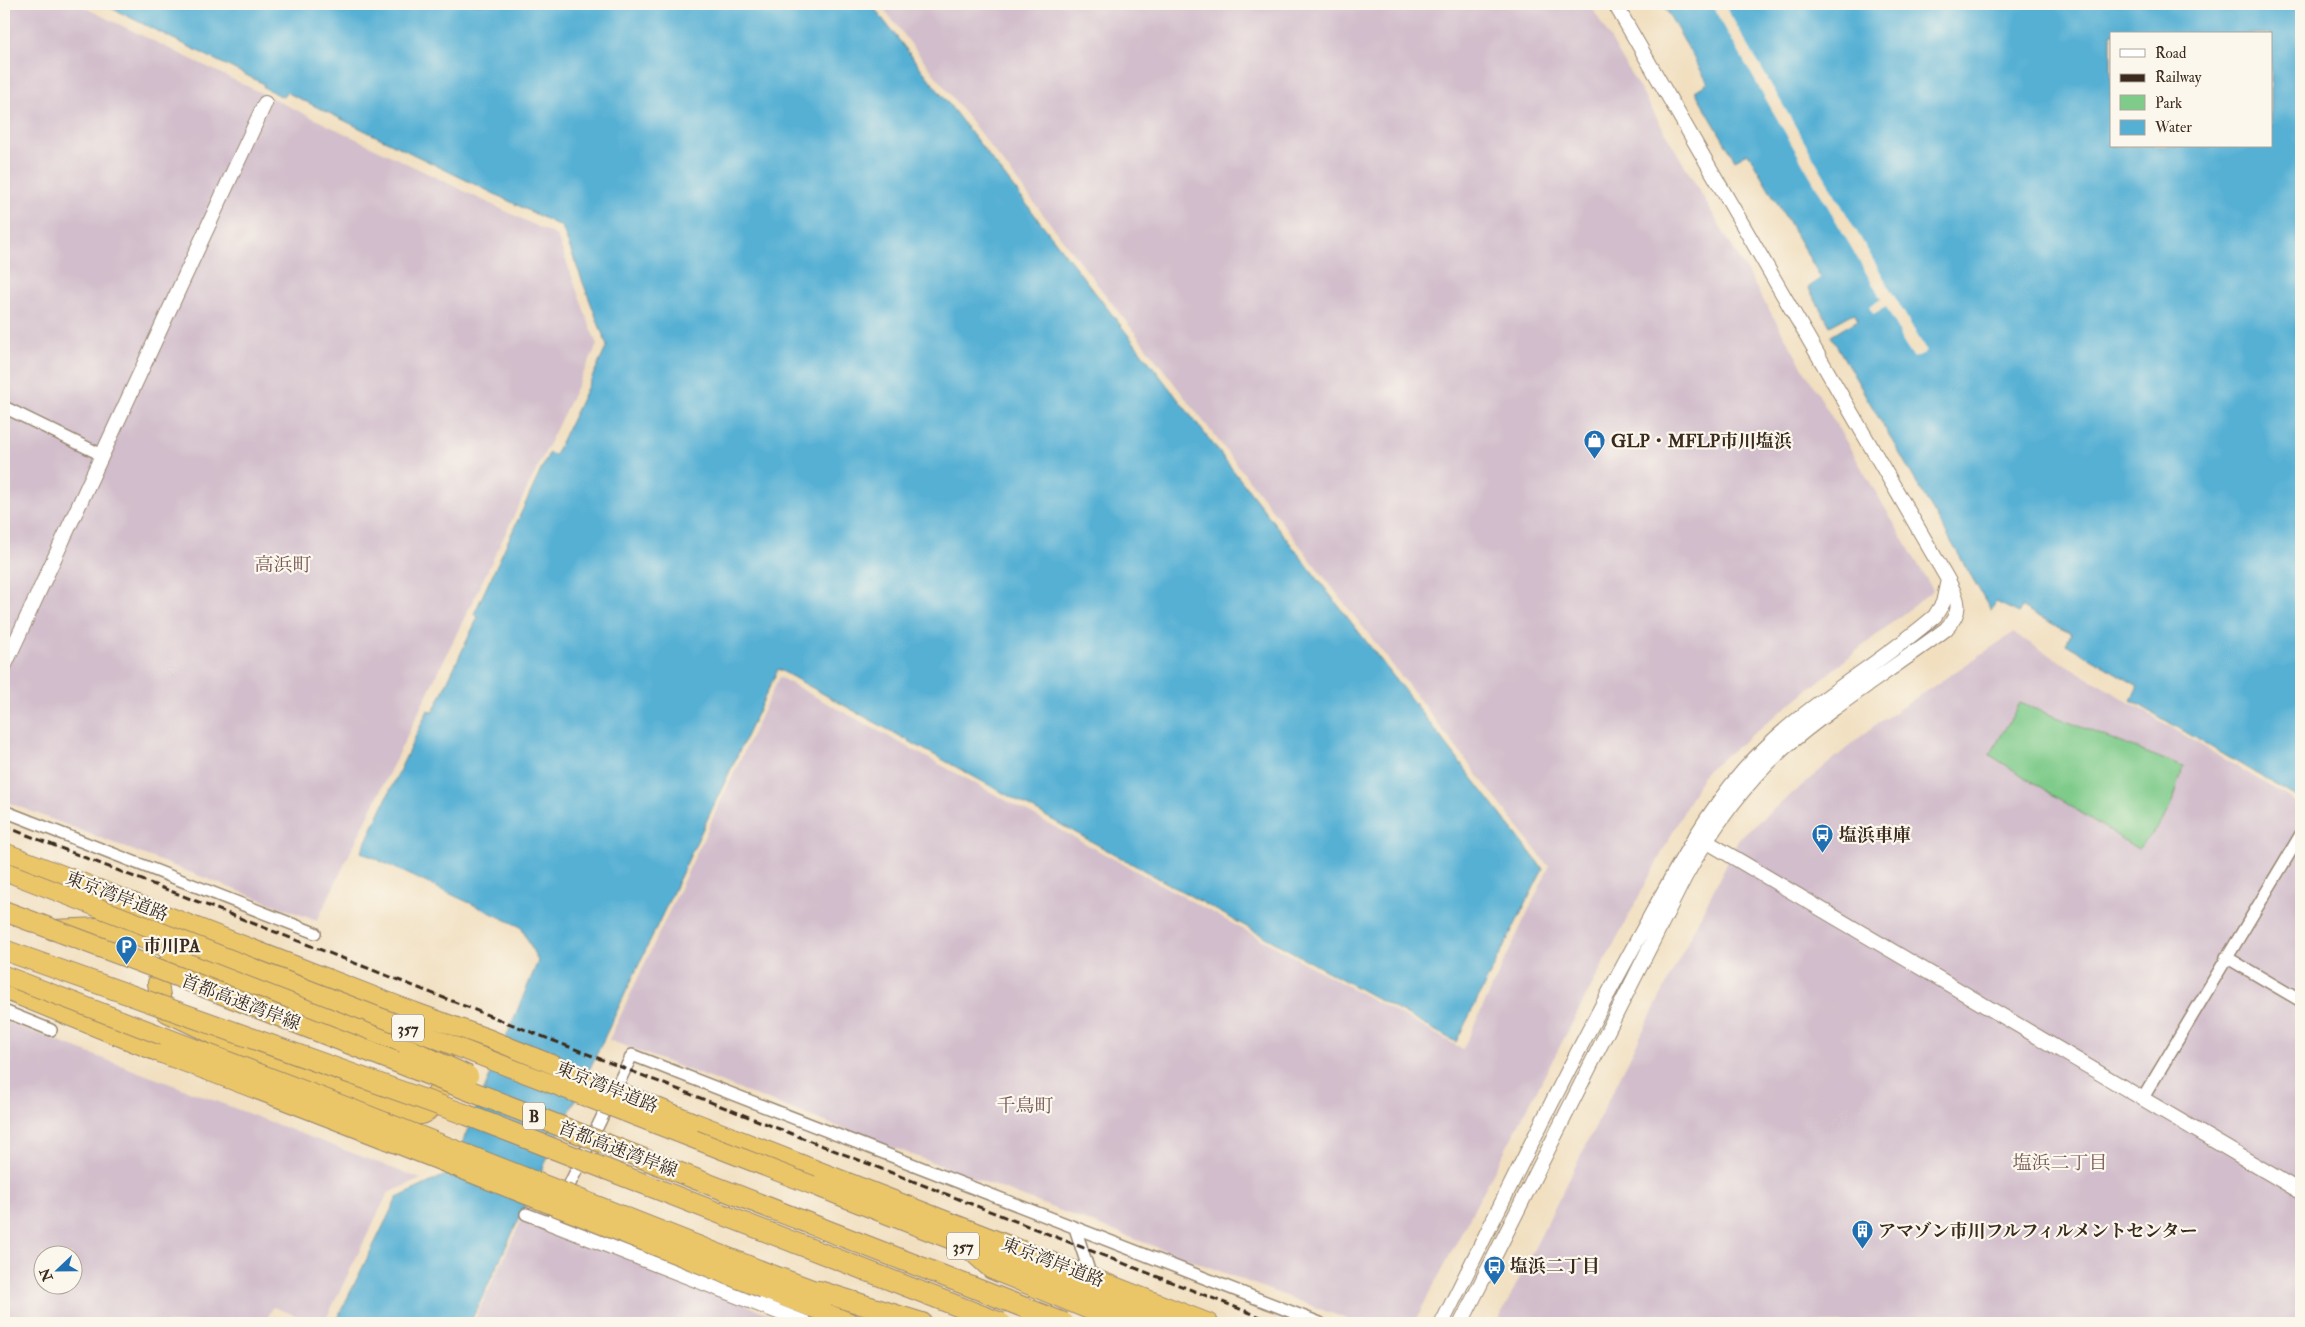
<svg xmlns="http://www.w3.org/2000/svg" width="2305" height="1327" font-family="'IM FELL Double Pica','Noto Serif JP',serif">
	<style>
		.industrial { fill: #d1bdcb; fill-rule: evenodd }
		.green { fill: #7ecb8a; stroke: #5c7a54 }
		.water { fill: #56b0d4; stroke: #486d79; fill-rule: evenodd }
		.pier { fill: #f1dfc0 }
		.lines { fill: none; stroke-linecap: round; stroke-linejoin: round }
		.minor-casing { stroke: #96846f; stroke-width: 14 }
		.tertiary-casing { stroke: #96846f; stroke-width: 16 }
		.trunk-casing { stroke: #96846f; stroke-width: 20 }
		.motorway-casing { stroke: #96846f; stroke-width: 22 }
		.minor { stroke: #fff; stroke-width: 11 }
		.tertiary { stroke: #fff; stroke-width: 14 }
		.trunk { stroke: #ebc669; stroke-width: 18 }
		.motorway { stroke: #ebc669; stroke-width: 20 }
		.rail { stroke: #3b2a1e; stroke-width: 3; stroke-dasharray: 8 4; stroke-linecap: butt }
		.trunk-bridge-casing { stroke: #96846f; stroke-width: 20; stroke-linecap: butt }
		.motorway-bridge-casing { stroke: #96846f; stroke-width: 22; stroke-linecap: butt }
		.trunk-bridge { stroke: #ebc669; stroke-width: 18 }
		.motorway-bridge { stroke: #ebc669; stroke-width: 20 }
		.labels { text-anchor: middle; stroke-width: 4.5; stroke-linejoin: round; paint-order: stroke }
		.shield { fill: #fbf7ec; stroke: #75685c; stroke-width: 1 }
		.shield-label { font-size: 16px; font-weight: bold; fill: #3b2a1e }
		.poi-label { font-size: 18px; font-weight: bold; fill: #3b2a1e; stroke: #fbf7ec; text-anchor: start }
		.street-label { font-size: 18px; fill: #3b2a1e; stroke: #fbf7ec }
		.neighbourhood-label { font-size: 19px; fill: #745657; stroke: #fbf7ec }
	</style>
	<rect width="100%" height="100%" fill="#fbf7ec"/>
	<filter id="ink" filterUnits="userSpaceOnUse"><feTurbulence type="fractalNoise" baseFrequency=".02" numOctaves="2"/><feDisplacementMap in="SourceGraphic" scale="10" xChannelSelector="R" yChannelSelector="G"/><feConvolveMatrix kernelMatrix="1 2 1 2 8 2 1 2 1" color-interpolation-filters="sRGB"/></filter>
	<filter id="wash" filterUnits="userSpaceOnUse"><feTurbulence type="fractalNoise" baseFrequency=".0096" numOctaves="4" result="noise"/><feDisplacementMap in="SourceGraphic" scale="20" xChannelSelector="R" yChannelSelector="G"/><feGaussianBlur stdDeviation="1.12" result="paint"/><feColorMatrix in="noise" values="0 0 0 0 0 0 0 0 0 0 0 0 0 0 0 0 0 1.4 0 .05"/><feComposite in="paint" operator="in"/></filter>
	<g filter="url(#wash)">
		<rect width="100%" height="100%" fill="#f1dfc0"/>
		<path class="industrial" d="M 4,4 L 77,4 L 557,236 L 597,345 L 317,921 L 4,801 Z
			M 880,4 L 1590,4 L 1933,590 L 1704,773 L 1414,1323 L 1357,1323 L 609,1040 L 779,677 L 1463,1049 L 1549,867 Z
			M 2013,633 L 2301,805 L 2301,1323 L 1497,1323 L 1740,837 L 1871,728 Z
			M 4,1021 L 421,1179 L 388,1193 L 324,1323 L 317,1323 L 273,1307 L 265,1323 L 4,1323 ZM 72,1254 L 72,1284 L 42,1284 L 42,1254 Z
			M 523,1217 L 792,1323 L 473,1323 Z"/>
		<path class="green" d="M 2020,703 L 2183,767 C 2174,803 2165,823 2138,849 L 1990,755 Z"/>
		<path class="water" d="M 103,4 L 871,4 L 1543,869 L 1456,1042 L 778,669 L 470,1323 L 335,1323 L 397,1198 L 456,1170 L 462,1143 L 538,961 L 521,927 L 361,852 L 428,710 L 433,712 L 478,617 L 474,614 L 549,453 L 555,455 L 607,346 L 562,227 L 286,92 L 283,97 L 263,87 L 264,84 Z
			M 1663,4 L 2301,4 L 2301,800 L 2131,700 L 2138,686 L 2066,644 L 2071,634 L 2022,607 L 2019,613 L 1996,602 L 1991,610 L 1831,336 L 1858,320 L 1854,313 L 1830,326 L 1808,287 L 1821,278 L 1748,153 L 1735,160 L 1695,91 L 1708,83 ZM 2111,34 L 2271,34 L 2271,146 L 2111,146 Z"/>
		<path class="pier" d="M 1711,4 L 1724,4 L 1927,352 L 1914,358 L 1900,337 L 1899,330 L 1886,307 L 1873,314 L 1869,307 L 1881,299 Z"/>
	</g>
	<g filter="url(#ink)">
		<g class="lines">
			<defs>
				<path id="minor" d="M 4,407 L 102,455
					M 4,811 L 315,933
					M 2226,957 L 2301,1001
					M 4,1011 L 51,1030
					M 2143,1098 L 2301,834
					M 563,1198 L 632,1055 L 1320,1323
					M 526,1214 L 550,1223 L 554,1217
					M 1075,1228 L 1091,1277"/>
				<path id="tertiary" d="M 4,667 L 265,103
					M 1699,837 L 2301,1192
					M 550,1223 L 806,1323
					M 1442,1323 C 1505,1197 1566,1070 1634,946 C 1668,885 1697,824 1743,771 C 1798,708 1873,670 1935,616 L 1943,603 L 1948,580
					M 1461,1323 L 1685,877 C 1711,830 1744,784 1784,748 C 1835,704 1893,669 1946,629 C 1964,610 1958,600 1948,580 L 1615,4"/>
				<path id="trunk" d="M 4,852 L 407,1009
					M 4,990 L 162,1054
					M 694,1122 L 1209,1323
					M 812,1185 C 929,1232 1047,1277 1165,1323
					M 769,1273 L 831,1296
					M 763,1289 L 852,1323"/>
				<path id="motorway" d="M 53,930 L 99,928 L 133,934 L 433,1051 C 438,1054 442,1056 444,1062 C 448,1072 433,1112 422,1114 C 415,1116 405,1112 398,1110 L 228,1043 L 212,1033 L 167,1012 L 161,1003 L 158,983 L 162,973 L 167,965 L 174,961 L 183,962 L 409,1049
					M 970,1249 L 992,1269 L 1123,1323
					M 819,1291 L 922,1323"/>
			</defs>
			<use href="#minor" class="minor-casing"/>
			<use href="#tertiary" class="tertiary-casing"/>
			<use href="#trunk" class="trunk-casing"/>
			<use href="#motorway" class="motorway-casing"/>
			<use href="#minor" class="minor"/>
			<use href="#tertiary" class="tertiary"/>
			<use href="#trunk" class="trunk"/>
			<use href="#motorway" class="motorway"/>
			<path class="rail" d="M 4,826 L 1276,1323"/>
			<defs>
				<path id="trunk-bridge" d="M 4,871 L 812,1185
					M 4,975 L 348,1107 L 769,1273
					M 407,1009 L 490,1039 L 694,1122
					M 162,1054 C 364,1129 563,1210 763,1289"/>
				<path id="motorway-bridge" d="M 4,911 L 153,967 L 1064,1323
					M 4,950 L 467,1115 L 1001,1323
					M 409,1049 L 468,1076"/>
			</defs>
			<use href="#trunk-bridge" class="trunk-bridge-casing"/>
			<use href="#motorway-bridge" class="motorway-bridge-casing"/>
			<use href="#trunk-bridge" class="trunk-bridge"/>
			<use href="#motorway-bridge" class="motorway-bridge"/>
		</g>
	</g>
	<defs>
		<symbol id="shop-pin" viewBox="-11 -11 22 30"><path d="M0 17L-7.5 6A9.5 9.5 0 1 1 7.5 6Z" fill="#1f6fb2" stroke="#fbf7ec"/><path d="M-5-2.5h2.3a2.7 3.5 0 0 1 5.4 0H5L5.5 6h-11ZM-1.5-2.5h3a1.5 2.3 0 0 0-3 0Z" fill="#fff"/></symbol>
		<symbol id="bus-pin" viewBox="-11 -11 22 30"><path d="M0 17L-7.5 6A9.5 9.5 0 1 1 7.5 6Z" fill="#1f6fb2" stroke="#fbf7ec"/><path d="M-5-6H5V4H4V6H2V4H-2V6H-4V4H-5ZM-3.5-4V0h7V-4ZM-3.5 1.2v1.5H-2V1.2ZM2 1.2v1.5H3.5V1.2Z" fill="#fff"/></symbol>
		<symbol id="parking-pin" viewBox="-11 -11 22 30"><path d="M0 17L-7.5 6A9.5 9.5 0 1 1 7.5 6Z" fill="#1f6fb2" stroke="#fbf7ec"/><path d="M-3.5-5.5H1a3.5 3.5 0 0 1 0 7H-1V5.5H-3.5ZM-1-3.4V-.6H.8a1.4 1.4 0 0 0 0-2.8Z" fill="#fff"/></symbol>
		<symbol id="building-pin" viewBox="-11 -11 22 30"><path d="M0 17L-7.5 6A9.5 9.5 0 1 1 7.5 6Z" fill="#1f6fb2" stroke="#fbf7ec"/><path d="M-4-6H4V6H1V3H-1V6H-4ZM-2.5-4.3h1.7v1.8h-1.7ZM.8-4.3h1.7v1.8H.8ZM-2.5-1h1.7V.8h-1.7ZM.8-1h1.7V.8H.8Z" fill="#fff"/></symbol>
	</defs>
	<g fill-rule="evenodd">
		<use href="#shop-pin" x="1582" y="428" width="25" height="34"/>
		<use href="#bus-pin" x="1810" y="822" width="25" height="34"/>
		<use href="#parking-pin" x="114" y="934" width="25" height="34"/>
		<use href="#building-pin" x="1850" y="1218" width="25" height="34"/>
		<use href="#bus-pin" x="1482" y="1254" width="25" height="34"/>
	</g>
	<g class="labels">
		<g class="shield">
			<rect x="392" y="1014.5" width="32" height="27" rx="4"/>
			<rect x="523" y="1102.5" width="22" height="27" rx="4"/>
			<rect x="947" y="1232.5" width="32" height="27" rx="4"/>
		</g>
		<g class="shield-label">
			<text x="408" y="1034">357</text>
			<text x="534" y="1122">B</text>
			<text x="963" y="1252">357</text>
		</g>
		<g class="poi-label">
			<text x="1611" y="447">GLP・MFLP市川塩浜</text>
			<text x="1839" y="841">塩浜車庫</text>
			<text x="143" y="952">市川PA</text>
			<text x="1878" y="1237">アマゾン市川フルフィルメントセンター</text>
			<text x="1510" y="1272">塩浜二丁目</text>
		</g>
		<g class="street-label">
			<text transform="translate(117 896) rotate(21)" y="6">東京湾岸道路</text>
			<text transform="translate(241 1002) rotate(21)" y="6">首都高速湾岸線</text>
			<text transform="translate(607 1087) rotate(22)" y="6">東京湾岸道路</text>
			<text transform="translate(618 1149) rotate(21)" y="6">首都高速湾岸線</text>
			<text transform="translate(1053 1262) rotate(21)" y="6">東京湾岸道路</text>
		</g>
		<g class="neighbourhood-label">
			<text x="283" y="571">高浜町</text>
			<text x="1025" y="1112">千鳥町</text>
			<text x="2060" y="1169">塩浜二丁目</text>
		</g>
	</g>
	<rect width="2305" height="1327" fill="none" stroke="#fbf7ec" stroke-width="20"/>
	<rect x="2110" y="32" width="162" height="115" fill="#fbf7ec" stroke="#aea59a"/>
	<rect x="2120" y="49" width="25" height="8" fill="#ffffff" stroke="#aea59a"/>
	<text x="2155" y="58" font-size="15" fill="#3b2a1e">Road</text>
	<rect x="2120" y="74" width="25" height="8" fill="#3b2a1e" stroke="#aea59a"/>
	<text x="2155" y="82" font-size="15" fill="#3b2a1e">Railway</text>
	<rect x="2120" y="95" width="25" height="15" fill="#7ecb8a" stroke="#aea59a"/>
	<text x="2155" y="108" font-size="15" fill="#3b2a1e">Park</text>
	<rect x="2120" y="120" width="25" height="15" fill="#56b0d4" stroke="#aea59a"/>
	<text x="2155" y="132" font-size="15" fill="#3b2a1e">Water</text>
	<g transform="translate(58 1270) rotate(248)"><circle r="24" fill="#fbf7ec" stroke="#aea59a"/>
	<path d="M0-4L9 19L0 12L-9 19Z" fill="#1f6fb2"/>
	<text y="-8" font-size="14" font-weight="bold" text-anchor="middle" fill="#3b2a1e">N</text>
	</g>
</svg>
